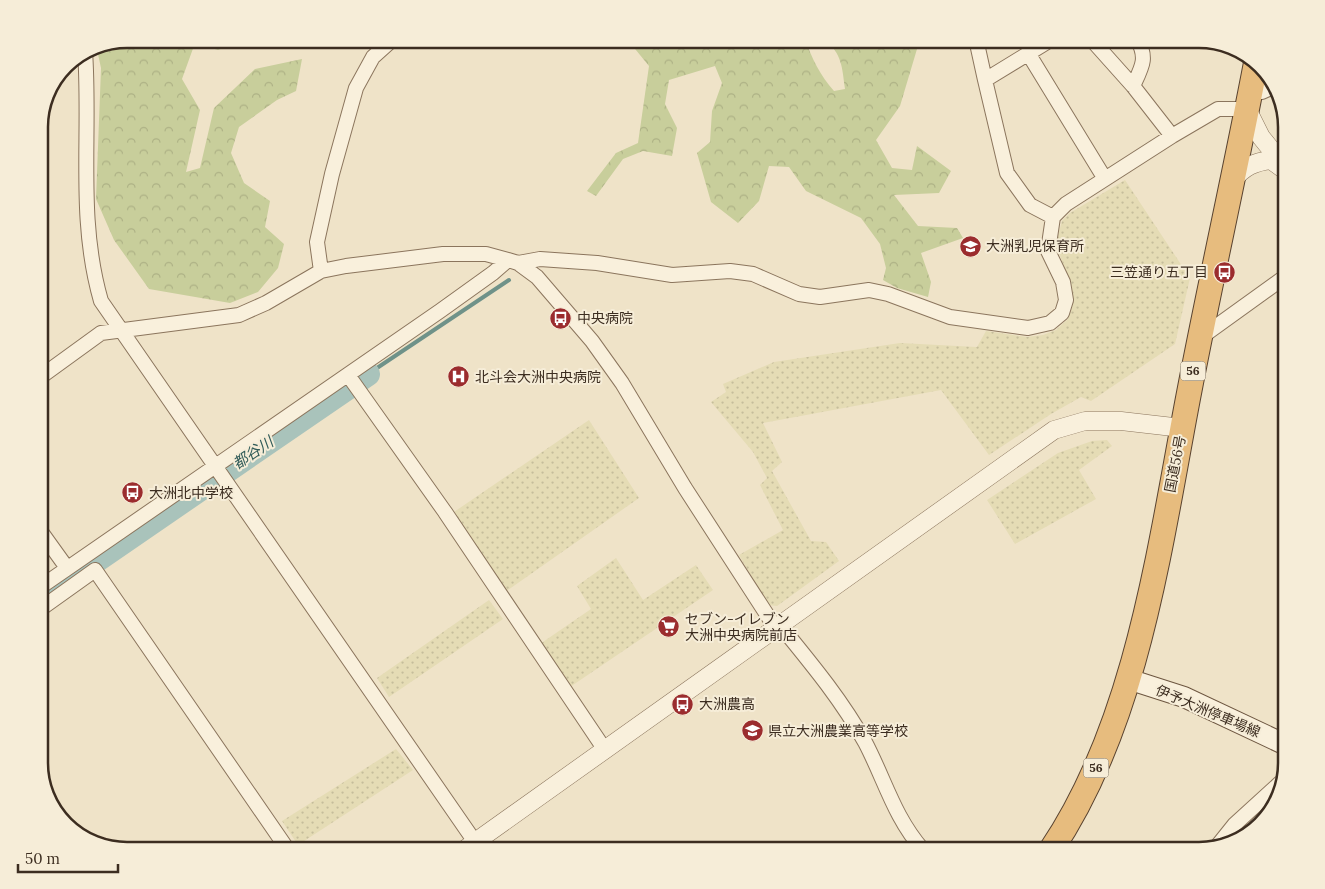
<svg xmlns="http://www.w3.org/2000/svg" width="1325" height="889" font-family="Lora,'Noto Sans JP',serif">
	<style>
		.farmland { fill: url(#farmland-dots) }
		.forest { fill: url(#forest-crowns) }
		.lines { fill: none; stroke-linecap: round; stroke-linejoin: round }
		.stream { stroke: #6f9289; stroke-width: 4 }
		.river { stroke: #a9c3bb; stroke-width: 24 }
		.minor-casing { stroke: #8b755d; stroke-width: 16 }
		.tertiary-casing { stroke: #8b755d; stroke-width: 19 }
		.secondary-casing { stroke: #6d5640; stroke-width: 22 }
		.trunk-casing { stroke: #594330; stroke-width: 26 }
		.minor { stroke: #f9f0dc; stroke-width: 14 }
		.tertiary { stroke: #f9f0dc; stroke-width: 18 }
		.secondary { stroke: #f9f0dc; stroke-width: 20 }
		.trunk { stroke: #e7bc7e; stroke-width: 24 }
		.labels { text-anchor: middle; stroke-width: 4; stroke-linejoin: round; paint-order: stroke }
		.shield { fill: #f6edd8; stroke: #746757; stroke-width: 1 }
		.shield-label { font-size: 12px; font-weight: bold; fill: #3c2d20 }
		.poi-label { font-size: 14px; fill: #3c2d20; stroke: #f6edd8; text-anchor: start }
		.street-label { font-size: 14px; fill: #3c2d20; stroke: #f6edd8 }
		.water-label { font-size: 15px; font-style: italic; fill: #305b58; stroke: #f6edd8 }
		.rim { fill: none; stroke: #3c2d20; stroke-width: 2.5 }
	</style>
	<defs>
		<pattern id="farmland-dots" width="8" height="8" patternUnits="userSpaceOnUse" patternTransform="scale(1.25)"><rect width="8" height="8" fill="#e5dcb5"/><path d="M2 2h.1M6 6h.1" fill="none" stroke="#c5bd9b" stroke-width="1.8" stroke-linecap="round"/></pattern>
		<pattern id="forest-crowns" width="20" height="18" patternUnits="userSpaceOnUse" patternTransform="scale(1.25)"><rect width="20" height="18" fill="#c8ce9b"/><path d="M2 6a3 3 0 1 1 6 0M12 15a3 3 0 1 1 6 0" fill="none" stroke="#adb185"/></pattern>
	</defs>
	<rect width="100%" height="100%" fill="#efe3c8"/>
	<path class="farmland" d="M 1125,180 L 1190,278 L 1175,344 L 1091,401 L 1081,397 L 1051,414 L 989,455 L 941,390 L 763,423 L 782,462 L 772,471 L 811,541 L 826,542 L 839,561 L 777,606 L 768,605 L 739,555 L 783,530 L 760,485 L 767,478 L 753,452 L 711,402 L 726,392 L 723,384 L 774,362 L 900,343 L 977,347 L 986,331 L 1027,337 L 1043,335 L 1056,330 L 1068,319 L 1073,301 L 1072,289 L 1058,250 L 1058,235 L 1062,221 L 1070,213 Z
		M 589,420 L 639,498 L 505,592 L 451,514 Z
		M 1107,440 L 1112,446 L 1079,470 L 1096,499 L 1015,544 L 987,500 L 1058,453 L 1092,441 Z
		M 616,558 L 643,600 L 696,565 L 713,590 L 570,687 L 540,644 L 591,609 L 577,586 Z
		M 489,600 L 503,619 L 389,697 L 377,678 Z
		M 396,749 L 413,770 L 298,845 L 282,821 Z"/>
	<path class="forest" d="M 127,39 L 245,39 L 218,50 L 195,43 L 182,79 L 200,110 L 186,172 L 200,168 L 214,108 L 255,69 L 302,59 L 296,91 L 277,100 L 239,127 L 231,153 L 244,183 L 270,201 L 265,227 L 284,244 L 278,268 L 258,292 L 230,303 L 149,289 L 114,240 L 96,199 L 101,68 L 96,45 Z
		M 632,39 L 805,39 C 812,59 820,75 834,91 L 845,89 C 842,66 842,55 825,39 L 920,39 L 900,106 L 876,140 L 892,168 L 912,170 L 917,146 L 951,171 L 939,193 L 894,195 L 918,226 L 957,228 L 963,238 L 921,253 L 931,282 L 928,297 L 897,288 L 883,280 L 886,268 L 880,244 L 861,218 L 806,191 L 789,167 L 769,166 L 759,201 L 738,223 L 711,202 L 697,153 L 710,142 L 712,111 L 722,83 L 715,66 L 669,80 L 665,104 L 677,128 L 672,156 L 643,151 L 623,159 L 596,196 L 587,191 L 616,153 L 638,143 L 649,66 L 631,44 Z"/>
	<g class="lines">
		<path class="stream" d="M 368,374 L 509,280"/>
		<path class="river" d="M 39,600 L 368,374"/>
		<defs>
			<path id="minor" d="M 976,39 L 985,80
				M 1052,39 L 985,80 L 1007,173 L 1030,205 L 1053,217
				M 1091,39 L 1133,86 L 1172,136
				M 85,51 C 91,136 77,218 101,301 L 475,842
				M 1028,53 L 1105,179
				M 1133,86 C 1142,67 1148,58 1137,39
				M 1251,92 L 1262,92 L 1275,86
				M 518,263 L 540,259 L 597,263 L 672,275 L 730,271 L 753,274 L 799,294 L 820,297 L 869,290 L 888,294 L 950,317 L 1028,328 L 1050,323 L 1062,313 L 1066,300 L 1063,282 L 1048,251 L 1053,217 L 1066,204 L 1172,136 L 1218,109 L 1247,109
				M 321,271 L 317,242 L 332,174 L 356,88 L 373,57 L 393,39
				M 1200,338 L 1286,276
				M 348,375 L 445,512 L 605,750
				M 39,378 L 101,333 L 239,315 L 266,303 L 321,271 L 346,266 L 443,254 L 486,254 L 508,260 L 518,263 L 537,277 L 592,341 L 622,383 L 685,488 L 775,627
				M 39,529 L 67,568
				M 39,588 L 440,311 L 493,273 L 508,260
				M 39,610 L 95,570 L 288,850
				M 779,624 C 810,662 841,699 865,742 C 885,780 894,817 923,850
				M 1218,845 L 1234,825 L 1280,783"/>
			<path id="tertiary" d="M 1247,109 L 1261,137 L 1286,168
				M 1233,180 C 1244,167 1254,162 1271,160 L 1286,171
				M 464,850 L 1054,430 L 1085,421 L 1121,421 L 1182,428"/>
			<path id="secondary" d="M 1128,679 L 1184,697 L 1286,745"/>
			<path id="trunk" d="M 1051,850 C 1138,721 1160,544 1189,393 C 1210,283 1235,173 1256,63"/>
		</defs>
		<use href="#minor" class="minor-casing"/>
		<use href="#tertiary" class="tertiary-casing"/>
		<use href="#secondary" class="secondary-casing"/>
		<use href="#trunk" class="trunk-casing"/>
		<use href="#minor" class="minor"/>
		<use href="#tertiary" class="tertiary"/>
		<use href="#secondary" class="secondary"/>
		<use href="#trunk" class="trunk"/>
	</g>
	<defs>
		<symbol id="school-disc" viewBox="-11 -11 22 22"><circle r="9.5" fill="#9b2c2e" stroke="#f6edd8"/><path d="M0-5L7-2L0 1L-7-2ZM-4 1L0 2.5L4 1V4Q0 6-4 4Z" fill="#fff"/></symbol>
		<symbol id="bus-disc" viewBox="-11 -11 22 22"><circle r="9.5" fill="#9b2c2e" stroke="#f6edd8"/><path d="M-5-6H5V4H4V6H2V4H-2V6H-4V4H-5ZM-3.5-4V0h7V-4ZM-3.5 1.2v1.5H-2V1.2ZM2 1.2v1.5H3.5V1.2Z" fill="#fff"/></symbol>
		<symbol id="hospital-disc" viewBox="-11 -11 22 22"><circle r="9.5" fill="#9b2c2e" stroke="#f6edd8"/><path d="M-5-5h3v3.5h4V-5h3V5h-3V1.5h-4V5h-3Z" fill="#fff"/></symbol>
		<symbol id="supermarket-disc" viewBox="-11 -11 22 22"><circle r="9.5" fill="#9b2c2e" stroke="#f6edd8"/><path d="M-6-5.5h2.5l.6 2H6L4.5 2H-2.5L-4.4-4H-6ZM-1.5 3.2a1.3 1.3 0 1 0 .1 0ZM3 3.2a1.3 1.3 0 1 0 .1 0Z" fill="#fff"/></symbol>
	</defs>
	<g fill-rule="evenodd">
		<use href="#school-disc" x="958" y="234" width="25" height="25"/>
		<use href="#bus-disc" x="1212" y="260" width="25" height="25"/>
		<use href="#bus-disc" x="548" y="306" width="25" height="25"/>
		<use href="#hospital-disc" x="446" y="364" width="25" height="25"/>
		<use href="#bus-disc" x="120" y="480" width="25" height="25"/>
		<use href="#supermarket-disc" x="656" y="614" width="25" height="25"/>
		<use href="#bus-disc" x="670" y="692" width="25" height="25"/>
		<use href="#school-disc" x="740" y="718" width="25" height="25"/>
	</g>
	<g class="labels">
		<g class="shield">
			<rect x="1180.5" y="361.5" width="25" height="19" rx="4"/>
			<rect x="1083.5" y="758.5" width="25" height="19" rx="4"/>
		</g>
		<g class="shield-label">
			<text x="1193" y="375">56</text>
			<text x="1096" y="772">56</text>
		</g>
		<g class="poi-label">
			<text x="986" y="251">大洲乳児保育所</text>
			<text x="1208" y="277" text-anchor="end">三笠通り五丁目</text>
			<text x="577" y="323">中央病院</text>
			<text x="475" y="382">北斗会大洲中央病院</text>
			<text x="149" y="498">大洲北中学校</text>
			<text x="685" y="624">セブン-イレブン<tspan x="685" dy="16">大洲中央病院前店</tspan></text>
			<text x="699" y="709">大洲農高</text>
			<text x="768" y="736">県立大洲農業高等学校</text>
		</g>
		<g class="street-label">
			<text transform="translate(1175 464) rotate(-79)" y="5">国道56号</text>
			<text transform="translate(1208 711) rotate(23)" y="5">伊予大洲停車場線</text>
		</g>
		<g class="water-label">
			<text transform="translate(253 453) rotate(-34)" y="5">都谷川</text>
		</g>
	</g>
	<path d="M0 0H1325V889H0ZM127 48H1199A79 79 0 0 1 1278 127V763A79 79 0 0 1 1199 842H127A79 79 0 0 1 48 763V127A79 79 0 0 1 127 48Z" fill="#f6edd8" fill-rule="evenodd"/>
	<path class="rim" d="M127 48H1199A79 79 0 0 1 1278 127V763A79 79 0 0 1 1199 842H127A79 79 0 0 1 48 763V127A79 79 0 0 1 127 48Z"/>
	<path d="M18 864v8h100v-8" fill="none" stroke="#3c2d20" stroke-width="2.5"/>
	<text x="25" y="864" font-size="15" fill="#3c2d20" stroke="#f6edd8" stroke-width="4" paint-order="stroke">50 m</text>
</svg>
